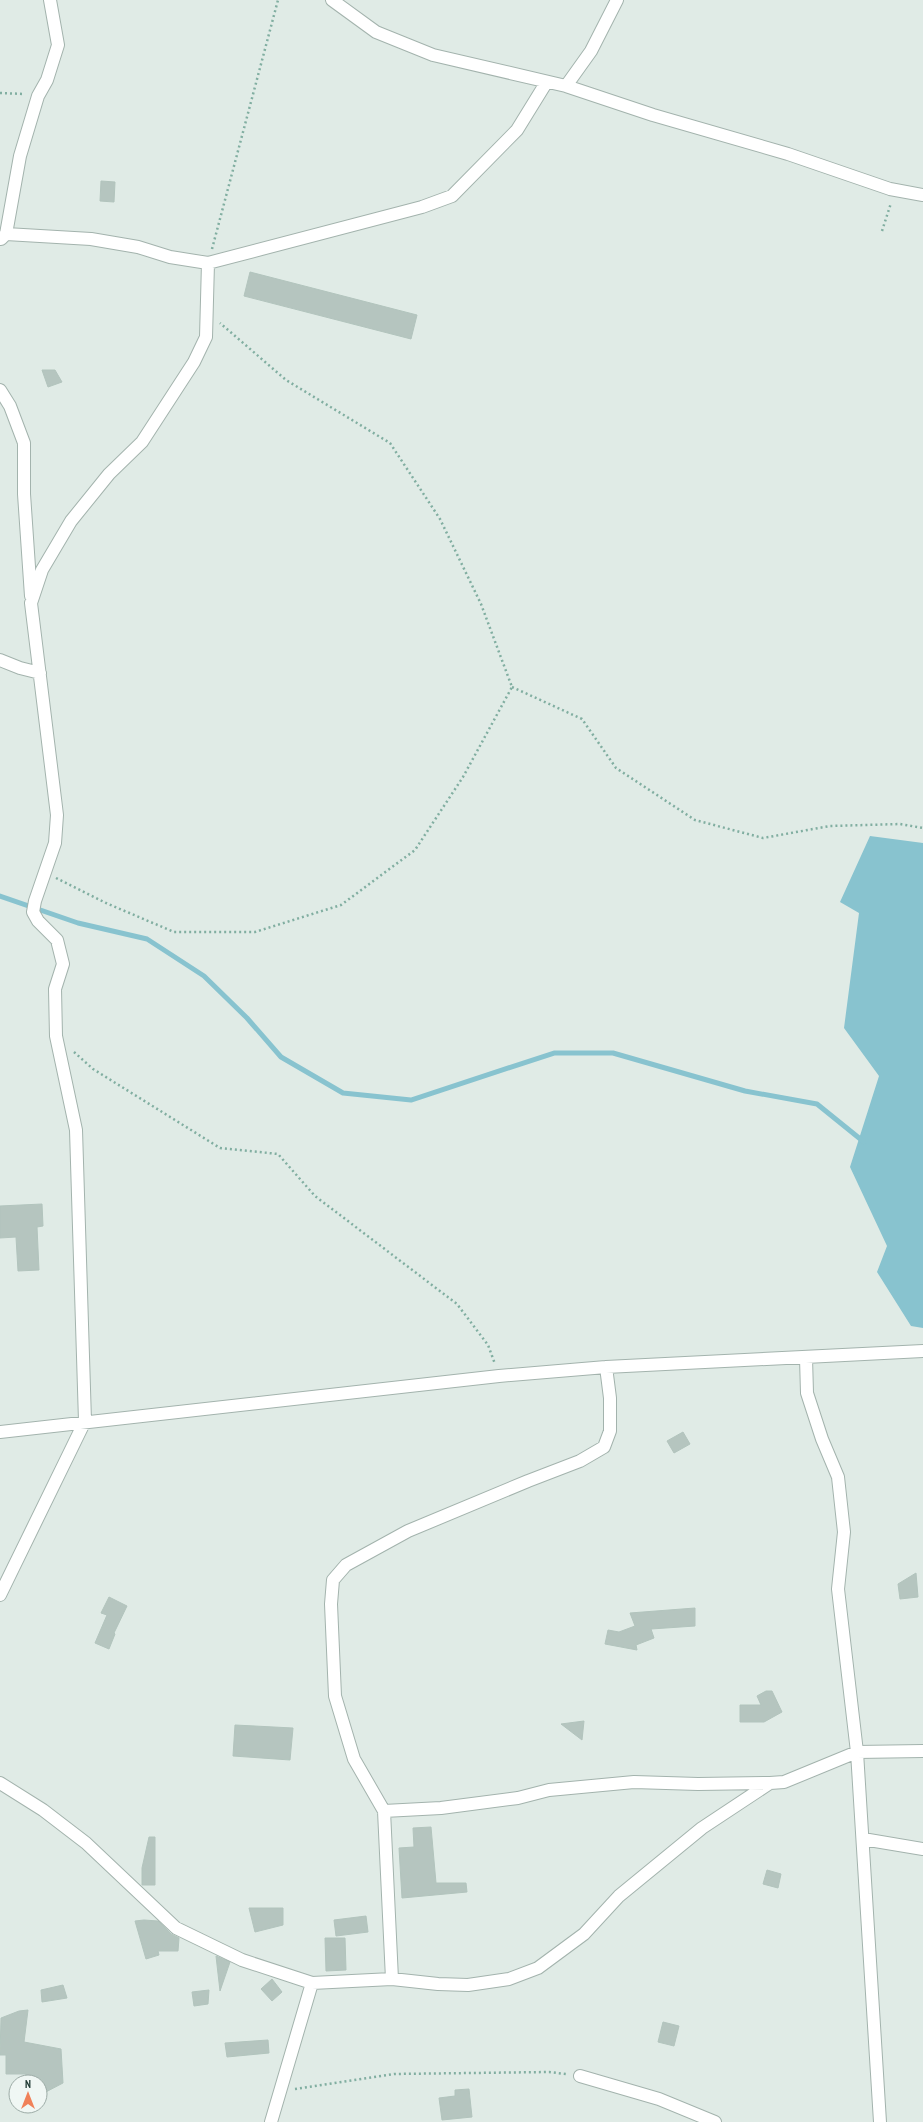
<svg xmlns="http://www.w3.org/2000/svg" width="923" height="2122" font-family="'PT Sans Narrow',sans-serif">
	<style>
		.water { fill: #88c3cf }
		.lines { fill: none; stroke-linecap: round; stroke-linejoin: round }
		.stream { stroke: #88c3cf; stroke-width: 5 }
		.building { fill: #b5c5bf; stroke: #b2c4bd }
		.minor-casing { stroke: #a3b3ad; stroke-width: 14 }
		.path { stroke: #81aea1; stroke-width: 2.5; stroke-dasharray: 2 3; stroke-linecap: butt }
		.minor { stroke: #fff; stroke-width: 12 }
	</style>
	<rect width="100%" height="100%" fill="#e0ebe6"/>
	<path class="water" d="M 870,836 L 923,843 L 923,1328 L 911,1326 L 877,1272 L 887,1246 L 850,1167 L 879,1076 L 844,1028 L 859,913 L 840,902 Z"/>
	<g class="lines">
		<path class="stream" d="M 0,896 L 78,923 L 147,939 L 204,976 L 247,1018 L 281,1057 L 343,1093 L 411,1100 L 554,1053 L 613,1053 L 745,1091 L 817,1104 L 864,1142"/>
	</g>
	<path class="building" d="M 101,181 L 115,182 L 114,202 L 100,201 Z
		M 250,272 L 417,315 L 411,339 L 244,296 Z
		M 42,370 L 55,370 L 62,382 L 48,387 Z
		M 42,1204 L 43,1226 L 37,1227 L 39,1270 L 18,1271 L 16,1237 L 0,1238 L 0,1206 Z
		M 683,1432 L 690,1444 L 674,1453 L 667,1441 Z
		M 916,1573 L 918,1597 L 900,1599 L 898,1584 Z
		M 109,1597 L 127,1606 L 114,1633 L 115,1634 L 109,1649 L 95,1643 L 107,1615 L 101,1613 Z
		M 695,1608 L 695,1626 L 651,1629 L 654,1638 L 636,1645 L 637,1650 L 605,1644 L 608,1630 L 619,1632 L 635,1626 L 630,1613 Z
		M 766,1691 L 772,1691 L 782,1712 L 764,1722 L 740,1722 L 740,1705 L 761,1705 L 757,1696 Z
		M 584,1721 L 582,1740 L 561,1724 Z
		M 235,1725 L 293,1728 L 290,1760 L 233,1756 Z
		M 431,1827 L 436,1883 L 466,1883 L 467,1892 L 402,1898 L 399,1848 L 414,1847 L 413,1828 Z
		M 149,1837 L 155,1837 L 155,1885 L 142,1885 L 142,1868 Z
		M 767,1870 L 781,1874 L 778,1888 L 763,1884 Z
		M 249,1908 L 283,1908 L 283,1925 L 255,1932 Z
		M 366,1916 L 368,1932 L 336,1936 L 334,1920 Z
		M 144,1920 L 158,1921 L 171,1934 L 179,1938 L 178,1951 L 158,1951 L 159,1955 L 146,1959 L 135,1921 Z
		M 325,1938 L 345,1938 L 346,1970 L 326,1971 Z
		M 216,1956 L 230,1962 L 220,1991 Z
		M 272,1979 L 282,1992 L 272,2001 L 261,1989 Z
		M 63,1985 L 67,1998 L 42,2002 L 41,1990 Z
		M 209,1990 L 208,2004 L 194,2006 L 192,1992 Z
		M 28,2010 L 24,2042 L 61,2049 L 63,2083 L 40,2095 L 41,2082 L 24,2082 L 26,2074 L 6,2074 L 6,2055 L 0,2055 L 1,2018 L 19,2011 Z
		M 663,2022 L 679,2026 L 674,2046 L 658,2042 Z
		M 268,2040 L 269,2053 L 227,2057 L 225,2043 Z
		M 469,2089 L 472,2117 L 442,2120 L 439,2098 L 455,2096 L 455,2090 Z"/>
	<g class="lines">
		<defs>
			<path id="minor" d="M 332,0 L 376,32 L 433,55 L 566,86 L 653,115 L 788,154 L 890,189 L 923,195
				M 566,86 L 591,51 L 617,0
				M 6,234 L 91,239 L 138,247 L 170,257 L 208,263 L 422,207 L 452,196 L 517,130 L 546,83
				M 1,239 L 6,234 L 20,156 L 38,96 L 47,80 L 58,45 L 50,0
				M 0,390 L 10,406 L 24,443 L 24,494 L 31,596
				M 0,660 L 20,668 L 40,673
				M 806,1358 L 807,1393 L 822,1439 L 838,1477 L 844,1532 L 838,1589 L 857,1752 L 880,2122
				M 0,1432 L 499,1376 L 606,1367 L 923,1351
				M 0,1595 L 85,1421 L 76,1130 L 56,1036 L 55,989 L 63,964 L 57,940 L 38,921 L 33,912 L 35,901 L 55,843 L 57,815 L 31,603 L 42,570 L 71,521 L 109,474 L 142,442 L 194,362 L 206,337 L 208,263
				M 0,1783 L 43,1810 L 86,1843 L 176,1928 L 242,1960 L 312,1983 L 392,1979 L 438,1984 L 468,1985 L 509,1979 L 538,1968 L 584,1934 L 619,1896 L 702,1828 L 770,1783 L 784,1782 L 857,1752 L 923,1751
				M 384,1811 L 441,1808 L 518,1798 L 549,1790 L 634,1782 L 698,1784 L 770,1783
				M 863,1839 L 923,1849
				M 392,1979 L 384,1811 L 354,1759 L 335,1696 L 331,1604 L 333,1580 L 346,1565 L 408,1531 L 528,1481 L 580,1461 L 604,1447 L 610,1431 L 610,1398 L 606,1367
				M 580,2076 L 659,2099 L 715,2122
				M 271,2122 L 312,1983"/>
		</defs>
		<use href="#minor" class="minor-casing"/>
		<path class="path" d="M 0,93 L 25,94
			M 882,231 L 891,203
			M 212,249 L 278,0
			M 512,687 L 582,719 L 616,768 L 695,820 L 763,838 L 830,826 L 900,824 L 923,828
			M 56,878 L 106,903 L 174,932 L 255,932 L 341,905 L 415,850 L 463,777 L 512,687 L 481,604 L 440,519 L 390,443 L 286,380 L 220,323
			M 74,1052 L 93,1069 L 220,1148 L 278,1154 L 315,1196 L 457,1304 L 488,1345 L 495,1364
			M 295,2089 L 394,2074 L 549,2072 L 566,2074"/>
		<use href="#minor" class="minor"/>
	</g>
	<g transform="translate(28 2094)"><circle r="19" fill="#f0f7f4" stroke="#9daca7"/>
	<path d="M0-3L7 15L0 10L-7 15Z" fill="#f08159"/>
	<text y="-6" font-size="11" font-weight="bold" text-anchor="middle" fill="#213b34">N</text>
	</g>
</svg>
